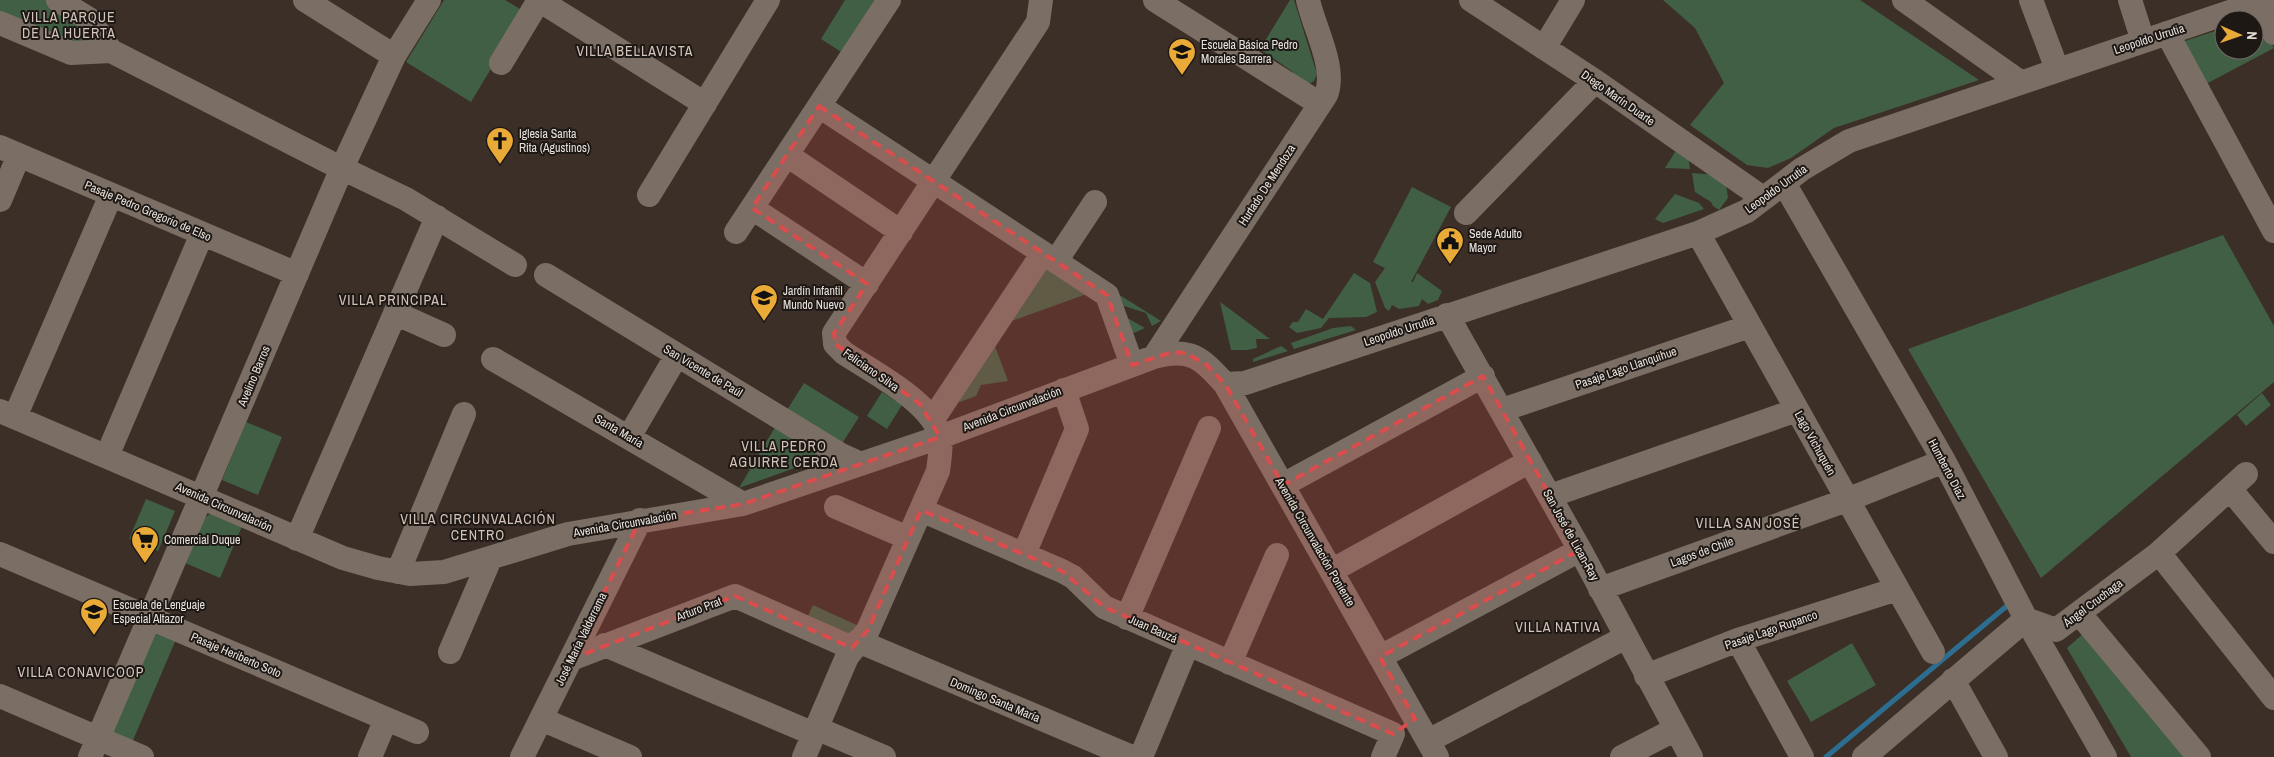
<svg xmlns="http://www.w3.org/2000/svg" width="2274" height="757" font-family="'Archivo Narrow',sans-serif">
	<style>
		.green { fill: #415f44 }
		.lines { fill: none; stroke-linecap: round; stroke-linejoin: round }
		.stream { stroke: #2d6d8f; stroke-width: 5 }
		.minor { stroke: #7b6e65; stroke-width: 24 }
		.marked { fill: #da4d4c; fill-opacity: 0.2; stroke: #da4d4c; stroke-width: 4; stroke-dasharray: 10 6; stroke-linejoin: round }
		.labels { text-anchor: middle; stroke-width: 4; stroke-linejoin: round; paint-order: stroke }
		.street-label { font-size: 12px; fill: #eae3dd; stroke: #1e1815 }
		.poi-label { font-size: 12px; fill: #eae3dd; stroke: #1e1815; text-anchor: start }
		.neighbourhood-label { font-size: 14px; letter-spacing: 1px; fill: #d2c3b8; stroke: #1e1815 }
	</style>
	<rect width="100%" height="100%" fill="#3b2f27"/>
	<path class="green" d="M 0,0 L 48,0 L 84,20 L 89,40 L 83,47 L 0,16 Z
		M 444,0 L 505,0 L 525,12 L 471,102 L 406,62 Z
		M 845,0 L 882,0 L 846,55 L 821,39 Z
		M 1290,0 L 1294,0 L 1317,74 L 1314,81 L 1309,84 L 1294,77 L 1293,72 L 1260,49 Z
		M 1663,0 L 1860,0 L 1979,80 L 1834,128 L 1791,158 L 1768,168 L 1747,165 L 1690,125 L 1724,83 L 1695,28 Z
		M 2256,18 L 2274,48 L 2206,84 L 2182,42 L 2224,28 L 2224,50 L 2254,50 L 2254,20 L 2249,20 Z
		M 1677,149 L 1688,156 L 1690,169 L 1665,168 Z
		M 1692,173 L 1716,175 L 1726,184 L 1728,198 L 1719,210 L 1713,206 L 1711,202 L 1695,192 Z
		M 1412,187 L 1451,207 L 1411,282 L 1413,282 L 1417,273 L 1442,291 L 1438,300 L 1428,304 L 1422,299 L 1419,306 L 1399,309 L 1392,305 L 1389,311 L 1385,308 L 1375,282 L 1385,268 L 1402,277 L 1373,262 Z
		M 1675,194 L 1699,203 L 1704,209 L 1663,223 L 1655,219 Z
		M 2223,235 L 2274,326 L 2274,382 L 2041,578 L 1908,349 Z
		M 1045,259 L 1095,291 L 1001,325 Z
		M 1354,273 L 1370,283 L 1377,312 L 1366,317 L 1329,318 L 1321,328 L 1297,333 L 1289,327 L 1293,322 L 1298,322 L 1306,309 L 1323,319 Z
		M 1118,294 L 1161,321 L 1152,326 L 1146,313 L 1124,306 Z
		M 1220,302 L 1227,307 L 1270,339 L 1256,339 L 1257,348 L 1247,350 L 1231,350 Z
		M 1122,315 L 1145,328 L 1129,335 Z
		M 1351,326 L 1356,330 L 1294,349 L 1291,343 L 1333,328 Z
		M 992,338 L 1008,381 L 981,385 L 976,396 L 960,402 L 952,397 Z
		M 1281,346 L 1288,351 L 1253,362 L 1253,359 Z
		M 804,383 L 859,417 L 841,445 L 787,410 Z
		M 882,392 L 902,405 L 887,429 L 867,416 Z
		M 2262,393 L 2271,405 L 2246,426 L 2237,415 Z
		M 246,422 L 282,437 L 258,495 L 222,480 Z
		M 777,424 L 828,456 L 739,488 Z
		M 146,499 L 175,511 L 158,551 L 129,539 Z
		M 216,512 L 243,524 L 220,578 L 183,562 C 191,545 196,516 216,512 Z
		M 813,605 L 861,627 L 850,637 L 807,618 Z
		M 163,631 L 177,637 L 131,745 L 118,739 L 111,730 L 152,635 Z
		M 2085,632 L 2187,757 L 2131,757 L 2067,648 Z
		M 1852,643 L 1876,685 L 1811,722 L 1787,681 Z"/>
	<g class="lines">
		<path class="stream" d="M 1826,757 L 2008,605"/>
		<path class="minor" d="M 58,0 L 89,19 L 111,51
			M 305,0 L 394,56
			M 539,0 L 705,104
			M 1155,0 L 1320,104
			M 1471,0 L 1595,81 L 1763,198
			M 1904,0 L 2020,82
			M 2031,0 L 2057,69
			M 2130,0 L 2143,41
			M 2257,3 L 2274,33
			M 0,23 L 71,53 L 111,51
			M 2167,33 L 2274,231
			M 1544,48 L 1573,0
			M 111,51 L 329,162 L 406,199 L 515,265
			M 501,63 L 539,0
			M 819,106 L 1107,295 L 1132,365
			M 0,147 L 297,274
			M 787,155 L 901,232
			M 1784,183 L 1944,461 L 2026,619 L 2105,757
			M 649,195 L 768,0
			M 0,200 L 19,155
			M 752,208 L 867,284
			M 1466,213 L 1595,81
			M 736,232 L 889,0
			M 1698,233 L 1933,652
			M 1056,261 L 1095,202
			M 546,275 L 841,455 L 861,464
			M 395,313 L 444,335
			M 1447,315 L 1580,550 L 1691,757
			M 1154,357 L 1326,95 C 1337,68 1314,28 1308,0
			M 493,359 L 743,504
			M 1225,384 L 1245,383 L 1698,233 L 1747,211 L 1802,169 L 1849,141 L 2265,0
			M 1502,410 L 1750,326
			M 0,411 L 343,558 L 378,568 L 410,574 L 444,572 L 568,534 L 743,504 L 940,437 L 1154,357 C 1191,347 1201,358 1225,384 L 1437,757
			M 15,417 L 111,195
			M 933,419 L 1043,253
			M 629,437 L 677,355
			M 107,456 L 202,234
			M 1283,485 L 1483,376
			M 2230,489 L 2274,542
			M 1550,496 L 1797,410
			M 836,507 L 908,538
			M 921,510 L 1062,571 L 1073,577 L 1104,607 L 1393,734
			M 297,539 L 437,217
			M 2159,553 L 2274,698
			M 0,554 L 417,732
			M 1024,554 L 1077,429 L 1064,390
			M 1331,571 L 1530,461
			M 398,572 L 464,414
			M 1600,589 L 1847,500 L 1944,461
			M 2079,613 L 2199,757
			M 1127,618 L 1209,428
			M 1738,640 L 1802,757
			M 858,641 L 1132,757
			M 605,645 L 814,734
			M 450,652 L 490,559
			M 1380,657 L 1580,550
			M 571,659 L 735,596 L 852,648
			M 1230,663 L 1277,555
			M 1646,676 L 1738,640 L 1897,589
			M 1953,680 L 1996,757
			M 0,696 L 142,757
			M 541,719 L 630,757
			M 816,728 L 884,757
			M 1428,741 L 1626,637
			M 90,757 L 342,168 L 394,56 L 429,0
			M 370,757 L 386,719
			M 522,757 L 640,520
			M 804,757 L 847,657 L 868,630 L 938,471 C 939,461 942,448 940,437 C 934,403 871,371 844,353 L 835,344 L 834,333 L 1038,22 L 1041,0
			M 1141,757 L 1188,644
			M 1383,757 L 1393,734
			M 1622,757 L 1676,729
			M 1864,757 L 2026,619 L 2056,630 L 2159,553 L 2246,474"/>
	</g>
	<path class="marked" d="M 819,106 L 1107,295 L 1132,365 L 1172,352 L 1186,353 L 1207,365 L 1225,384 L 1283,485 L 1483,376 L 1580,550 L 1380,657 L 1415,719 L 1393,734 L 1104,607 L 1062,571 L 921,510 L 868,630 L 852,648 L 735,596 L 571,659 L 640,520 L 743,504 L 940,437 L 919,403 L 835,344 L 834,333 L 867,284 L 752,208 Z"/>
	<defs>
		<symbol id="school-pin" viewBox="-11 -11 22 30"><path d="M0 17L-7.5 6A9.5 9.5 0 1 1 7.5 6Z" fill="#eaaa38" stroke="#1e1815"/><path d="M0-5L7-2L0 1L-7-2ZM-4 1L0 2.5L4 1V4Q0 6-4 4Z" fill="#111"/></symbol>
		<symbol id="church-pin" viewBox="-11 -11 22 30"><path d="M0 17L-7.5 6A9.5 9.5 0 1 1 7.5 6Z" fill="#eaaa38" stroke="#1e1815"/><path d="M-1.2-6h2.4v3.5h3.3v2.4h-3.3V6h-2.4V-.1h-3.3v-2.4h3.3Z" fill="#111"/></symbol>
		<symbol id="civic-pin" viewBox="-11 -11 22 30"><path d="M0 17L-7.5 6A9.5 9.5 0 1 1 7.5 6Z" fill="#eaaa38" stroke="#1e1815"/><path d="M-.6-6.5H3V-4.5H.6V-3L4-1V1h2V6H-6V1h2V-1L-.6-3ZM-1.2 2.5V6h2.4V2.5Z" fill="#111"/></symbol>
		<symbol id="supermarket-pin" viewBox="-11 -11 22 30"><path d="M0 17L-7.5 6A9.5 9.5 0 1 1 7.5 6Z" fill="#eaaa38" stroke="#1e1815"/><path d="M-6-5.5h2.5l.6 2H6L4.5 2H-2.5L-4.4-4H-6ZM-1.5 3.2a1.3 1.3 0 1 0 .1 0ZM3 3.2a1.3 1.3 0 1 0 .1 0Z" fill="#111"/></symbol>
	</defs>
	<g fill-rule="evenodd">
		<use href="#school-pin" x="1166" y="36" width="32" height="43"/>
		<use href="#church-pin" x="484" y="125" width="32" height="43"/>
		<use href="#civic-pin" x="1434" y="225" width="32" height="43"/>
		<use href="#school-pin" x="748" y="282" width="32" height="43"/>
		<use href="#supermarket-pin" x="129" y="524" width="32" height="43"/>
		<use href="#school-pin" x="78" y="596" width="32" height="43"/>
	</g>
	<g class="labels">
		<g class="street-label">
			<text transform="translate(2149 39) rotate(-18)" y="4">Leopoldo Urrutia</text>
			<text transform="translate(1618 98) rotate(35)" y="4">Diego Marín Duarte</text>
			<text transform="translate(1267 185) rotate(-57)" y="4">Hurtado De Mendoza</text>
			<text transform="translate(1776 189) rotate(-36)" y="4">Leopoldo Urrutia</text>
			<text transform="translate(148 211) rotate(23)" y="4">Pasaje Pedro Gregorio de Elso</text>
			<text transform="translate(1399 331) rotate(-18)" y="4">Leopoldo Urrutia</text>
			<text transform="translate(1626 368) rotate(-19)" y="4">Pasaje Lago Llanquihue</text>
			<text transform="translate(871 370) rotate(35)" y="4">Feliciano Silva</text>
			<text transform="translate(703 371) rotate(31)" y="4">San Vicente de Paúl</text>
			<text transform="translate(254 376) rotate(-67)" y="4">Avelino Barros</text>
			<text transform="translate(1012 409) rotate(-21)" y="4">Avenida Circunvalación</text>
			<text transform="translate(619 431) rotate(30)" y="4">Santa María</text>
			<text transform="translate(1815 443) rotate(61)" y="4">Lago Vichuquén</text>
			<text transform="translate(1947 469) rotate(62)" y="4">Humberto Díaz</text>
			<text transform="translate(224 507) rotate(24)" y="4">Avenida Circunvalación</text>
			<text transform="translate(625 524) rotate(-10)" y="4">Avenida Circunvalación</text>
			<text transform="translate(1571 535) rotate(61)" y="4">San José de Lican-Ray</text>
			<text transform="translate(1315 542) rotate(60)" y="4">Avenida Circunvalación Poniente</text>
			<text transform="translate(1702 552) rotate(-20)" y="4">Lagos de Chile</text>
			<text transform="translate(2093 603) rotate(-37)" y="4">Ángel Cruchaga</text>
			<text transform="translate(699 609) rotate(-21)" y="4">Arturo Prat</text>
			<text transform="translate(1153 629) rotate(24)" y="4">Juan Bauzá</text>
			<text transform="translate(1771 630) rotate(-19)" y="4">Pasaje Lago Rupanco</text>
			<text transform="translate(581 639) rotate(-64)" y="4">José María Valderrama</text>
			<text transform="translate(236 655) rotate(23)" y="4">Pasaje Heriberto Soto</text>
			<text transform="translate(995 700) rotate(23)" y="4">Domingo Santa María</text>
		</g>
		<g class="poi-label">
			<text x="1201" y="49">Escuela Básica Pedro<tspan x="1201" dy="14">Morales Barrera</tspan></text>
			<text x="519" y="138">Iglesia Santa<tspan x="519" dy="14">Rita (Agustinos)</tspan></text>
			<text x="1469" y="238">Sede Adulto<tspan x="1469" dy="14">Mayor</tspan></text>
			<text x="783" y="295">Jardín Infantil<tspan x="783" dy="14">Mundo Nuevo</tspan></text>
			<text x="164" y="544">Comercial Duque</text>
			<text x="113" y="609">Escuela de Lenguaje<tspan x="113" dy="14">Especial Altazor</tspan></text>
		</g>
		<g class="neighbourhood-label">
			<text x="69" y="22">VILLA PARQUE<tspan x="69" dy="16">DE LA HUERTA</tspan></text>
			<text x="635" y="56">VILLA BELLAVISTA</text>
			<text x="393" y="305">VILLA PRINCIPAL</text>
			<text x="784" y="451">VILLA PEDRO<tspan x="784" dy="16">AGUIRRE CERDA</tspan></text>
			<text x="478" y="524">VILLA CIRCUNVALACIÓN<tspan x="478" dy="16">CENTRO</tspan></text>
			<text x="1748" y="528">VILLA SAN JOSÉ</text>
			<text x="1558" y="632">VILLA NATIVA</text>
			<text x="81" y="677">VILLA CONAVICOOP</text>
		</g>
	</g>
	<g transform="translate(2239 35) rotate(92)"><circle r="24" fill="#1e1815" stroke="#706965"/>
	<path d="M0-4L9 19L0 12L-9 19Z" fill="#eaaa38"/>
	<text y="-8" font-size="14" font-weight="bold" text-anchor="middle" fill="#eae3dd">N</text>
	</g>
</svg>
